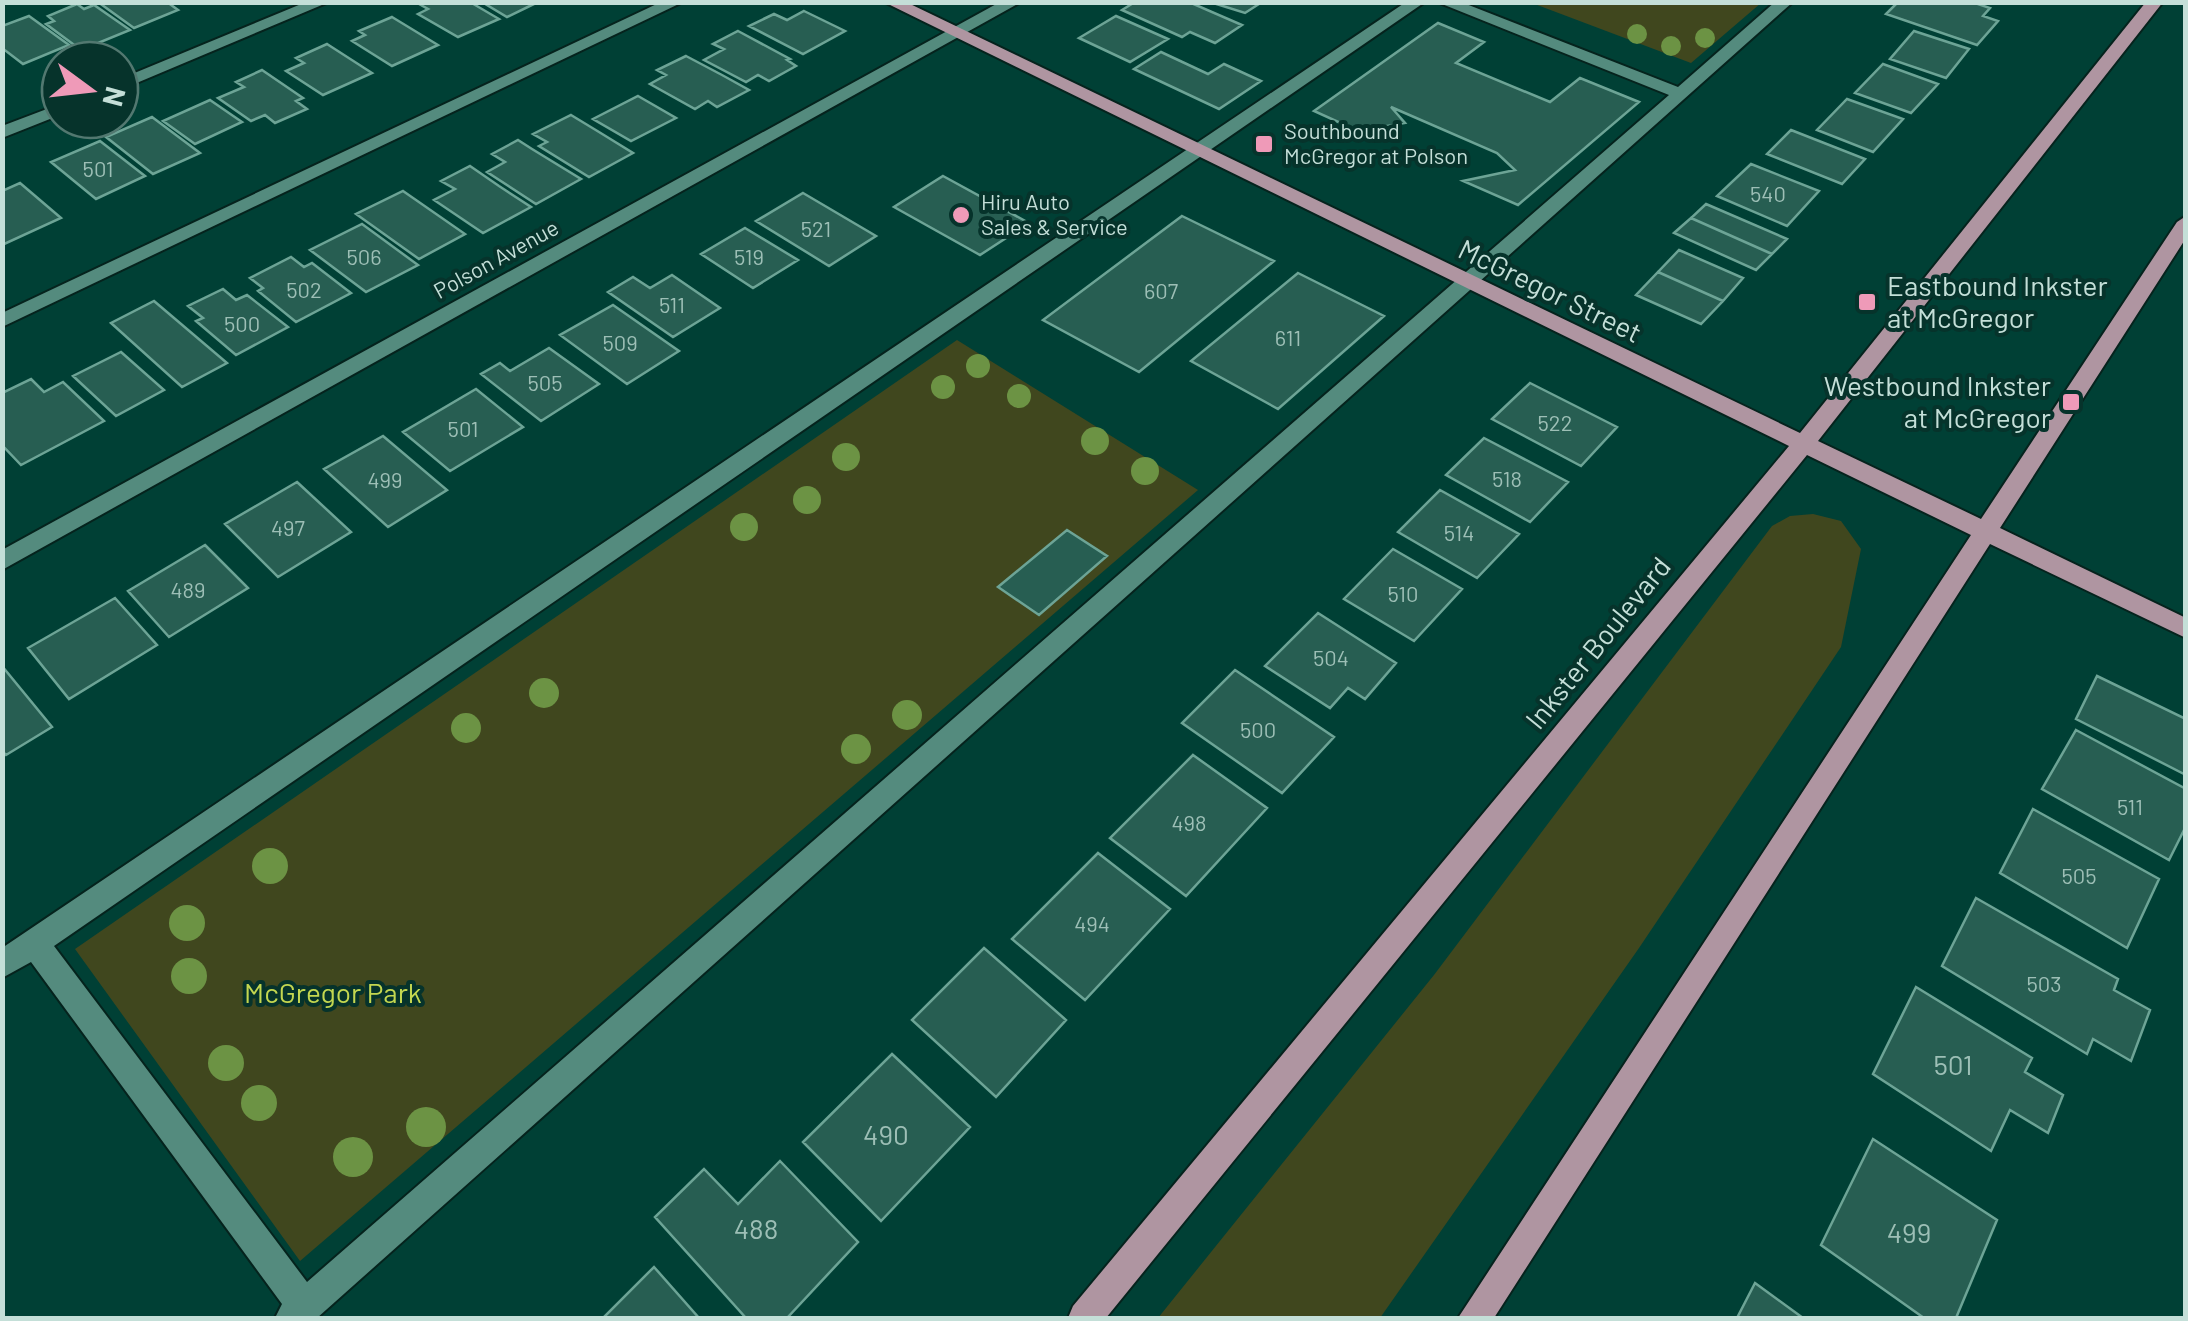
<svg xmlns="http://www.w3.org/2000/svg" width="2188" height="1321" font-family="Barlow,sans-serif">
	<style>
		.green { fill: #40471e }
		.building { fill: #275e52; stroke: #6da496; stroke-width: 2.5 }
		.lines { fill: none; stroke-linecap: round; stroke-linejoin: round }
		.minor-casing { stroke: #05231d; stroke-width: 4 }
		.major-casing { stroke: #05231d; stroke-width: 4 }
		.minor { fill: #548b7e; fill-rule: evenodd }
		.major { fill: #af95a1; fill-rule: evenodd }
		.tree { fill: #6c9344 }
		.poi-dot { fill: #ef9ab8; stroke: #06332b; stroke-width: 4 }
		.labels { text-anchor: middle; stroke-width: 8; stroke-linejoin: round; paint-order: stroke }
		.far-poi-label { font-size: 22px; fill: #c4dfd8; stroke: #06332b; text-anchor: start }
		.number-label { font-size: 22px; fill: #9dbfb6 }
		.far-street-label { font-size: 22px; fill: #c4dfd8; stroke: #06332b }
		.poi-label { font-size: 28px; fill: #c4dfd8; stroke: #06332b; text-anchor: start }
		.street-label { font-size: 28px; fill: #c4dfd8; stroke: #06332b }
		.park-label { font-size: 28px; fill: #c4d750; stroke: #06332b }
		.near-number-label { font-size: 28px; fill: #9dbfb6 }
	</style>
	<rect width="100%" height="100%" fill="#004035"/>
	<path class="green" d="M 1532,3 L 1761,2 L 1761,3 L 1691,63 Z
		M 957,340 L 1198,490 L 300,1261 L 75,949 Z
		M 1813,514 L 1841,521 L 1861,549 L 1841,647 L 1639,948 L 1380,1318 L 1158,1318 L 1434,975 L 1772,526 L 1790,516 Z"/>
	<path class="building" d="M 98,2 L 167,2 L 178,10 L 134,28 Z
		M 470,2 L 499,19 L 458,37 L 418,14 L 428,9 L 419,4 L 422,2 Z
		M 482,2 L 538,2 L 507,17 Z
		M 1135,2 L 1189,2 L 1242,25 L 1215,43 L 1190,32 L 1182,37 L 1122,10 Z
		M 1210,2 L 1262,2 L 1245,13 Z
		M 1898,2 L 1972,2 L 1990,8 L 1983,16 L 1998,21 L 1977,45 L 1886,14 Z
		M 77,4 L 84,9 L 94,5 L 130,30 L 81,50 L 46,24 L 54,21 L 48,16 Z
		M 804,11 L 845,31 L 803,54 L 749,26 L 774,14 L 787,20 Z
		M 29,16 L 69,45 L 23,64 L 2,48 L 2,26 Z
		M 1116,16 L 1168,39 L 1130,62 L 1079,38 Z
		M 392,17 L 438,45 L 392,66 L 352,41 L 365,35 L 359,31 Z
		M 1438,23 L 1484,42 L 1456,63 L 1550,102 L 1580,78 L 1639,102 L 1518,205 L 1463,181 L 1515,170 L 1497,153 L 1391,107 L 1405,123 L 1358,131 L 1314,111 Z
		M 738,31 L 790,59 L 787,60 L 796,66 L 769,81 L 758,75 L 746,82 L 704,60 L 724,49 L 713,44 Z
		M 1914,31 L 1969,49 L 1946,78 L 1890,59 Z
		M 327,44 L 372,73 L 323,95 L 286,71 L 304,63 L 296,58 Z
		M 1161,52 L 1208,74 L 1224,64 L 1261,81 L 1219,109 L 1134,69 Z
		M 686,56 L 722,75 L 749,90 L 717,107 L 708,101 L 695,109 L 650,84 L 666,75 L 657,70 Z
		M 1883,64 L 1938,84 L 1911,113 L 1855,93 Z
		M 262,70 L 303,98 L 296,101 L 307,109 L 275,123 L 265,115 L 251,121 L 218,98 L 244,87 L 236,82 Z
		M 638,96 L 676,118 L 631,141 L 593,119 Z
		M 1847,99 L 1903,119 L 1873,152 L 1817,130 Z
		M 210,100 L 242,122 L 195,144 L 163,121 Z
		M 571,115 L 599,132 L 633,153 L 589,177 L 539,146 L 547,142 L 533,134 Z
		M 152,117 L 200,153 L 153,174 L 106,137 Z
		M 1791,130 L 1865,159 L 1842,184 L 1767,154 Z
		M 518,140 L 532,149 L 581,179 L 536,204 L 487,172 L 505,162 L 492,154 Z
		M 100,141 L 145,176 L 96,199 L 51,162 Z
		M 1751,164 L 1819,191 L 1787,226 L 1717,196 Z
		M 470,166 L 499,186 L 531,207 L 483,233 L 434,200 L 455,189 L 441,181 Z
		M 943,176 L 1029,223 L 980,255 L 894,207 Z
		M 20,183 L 61,218 L 2,245 L 2,191 Z
		M 403,191 L 465,234 L 419,259 L 356,214 Z
		M 803,193 L 876,236 L 829,266 L 756,221 Z
		M 1706,204 L 1787,239 L 1772,254 L 1691,218 Z
		M 1182,216 L 1274,261 L 1139,372 L 1043,320 Z
		M 1691,218 L 1772,254 L 1756,270 L 1674,233 Z
		M 362,224 L 418,265 L 366,292 L 310,250 Z
		M 745,228 L 798,260 L 753,288 L 701,254 Z
		M 1679,250 L 1743,278 L 1723,301 L 1658,272 Z
		M 291,257 L 304,267 L 312,263 L 351,293 L 296,322 L 258,291 L 263,288 L 250,278 Z
		M 1658,272 L 1723,301 L 1701,324 L 1636,295 Z
		M 1298,273 L 1384,316 L 1278,409 L 1191,361 Z
		M 672,275 L 720,308 L 673,337 L 608,292 L 633,277 L 650,288 Z
		M 223,289 L 236,300 L 247,295 L 288,327 L 236,355 L 196,321 L 203,318 L 188,306 Z
		M 154,301 L 227,363 L 182,387 L 111,323 Z
		M 613,305 L 679,351 L 627,384 L 560,335 Z
		M 549,348 L 599,384 L 541,421 L 481,374 L 500,363 L 510,371 Z
		M 121,352 L 164,390 L 116,416 L 73,376 Z
		M 31,379 L 44,392 L 63,382 L 104,421 L 21,465 L 2,445 L 2,393 Z
		M 1530,383 L 1617,427 L 1581,466 L 1492,419 Z
		M 476,389 L 523,427 L 450,471 L 403,432 Z
		M 383,436 L 447,490 L 388,527 L 324,469 Z
		M 1484,438 L 1568,482 L 1530,522 L 1446,475 Z
		M 297,482 L 351,532 L 278,577 L 225,524 Z
		M 1440,490 L 1519,534 L 1477,578 L 1398,532 Z
		M 1067,530 L 1107,556 L 1039,615 L 998,587 Z
		M 205,545 L 248,588 L 169,637 L 128,591 Z
		M 1393,549 L 1462,589 L 1414,641 L 1344,599 Z
		M 115,598 L 157,645 L 69,699 L 28,648 Z
		M 1318,613 L 1396,663 L 1365,699 L 1348,688 L 1330,708 L 1265,666 Z
		M 2,666 L 52,727 L 6,755 L 2,751 Z
		M 1235,670 L 1334,737 L 1282,793 L 1182,723 Z
		M 2097,676 L 2186,719 L 2186,775 L 2076,719 Z
		M 2076,730 L 2186,789 L 2186,826 L 2169,860 L 2042,789 Z
		M 1193,755 L 1267,808 L 1186,896 L 1110,838 Z
		M 2033,809 L 2159,879 L 2127,948 L 2000,873 Z
		M 1098,853 L 1170,909 L 1085,1000 L 1012,939 Z
		M 1976,898 L 2118,979 L 2114,990 L 2150,1010 L 2131,1061 L 2093,1039 L 2087,1054 L 1942,966 Z
		M 984,948 L 1066,1020 L 996,1097 L 912,1020 Z
		M 1916,987 L 2032,1058 L 2025,1072 L 2063,1095 L 2048,1133 L 2010,1110 L 1991,1151 L 1873,1074 Z
		M 892,1054 L 970,1127 L 881,1221 L 803,1142 Z
		M 1873,1139 L 1997,1220 L 1956,1318 L 1924,1318 L 1821,1245 Z
		M 780,1161 L 858,1242 L 787,1318 L 746,1318 L 655,1217 L 704,1169 L 738,1204 Z
		M 654,1267 L 699,1318 L 603,1318 Z
		M 1755,1283 L 1803,1318 L 1737,1318 Z"/>
	<g class="lines">
		<defs>
			<path id="minor" d="M 306,2 L 329,2 L 120,90 L 120,79 Z
				M 661,2 L 683,2 L 2,327 L 2,313 Z
				M 1000,2 L 1021,2 L 2,570 L 2,550 Z
				M 1406,2 L 1425,2 L 54,946 L 307,1282 L 1669,95 L 1437,2 L 1461,2 L 1678,87 L 1775,2 L 1793,2 L 317,1318 L 275,1318 L 282,1304 L 31,962 L 2,978 L 2,948 Z
				M 60,104 L 60,115 L 2,138 L 2,126 Z"/>
			<path id="major" d="M 884,2 L 906,2 L 1800,433 L 2146,2 L 2163,2 L 1818,441 L 1981,519 L 2177,222 L 2186,216 L 2186,238 L 2000,528 L 2186,618 L 2186,638 L 1990,544 L 1494,1318 L 1458,1318 L 1971,535 L 1807,455 L 1106,1318 L 1068,1318 L 1073,1306 L 1789,446 Z"/>
		</defs>
		<use href="#minor" class="minor-casing"/>
		<use href="#major" class="major-casing"/>
		<use href="#minor" class="minor"/>
		<use href="#major" class="major"/>
	</g>
	<g class="tree">
		<circle cx="1637" cy="34" r="10"/>
		<circle cx="1705" cy="38" r="10"/>
		<circle cx="1671" cy="46" r="10"/>
		<circle cx="978" cy="366" r="12"/>
		<circle cx="943" cy="387" r="12"/>
		<circle cx="1019" cy="396" r="12"/>
		<circle cx="1095" cy="441" r="14"/>
		<circle cx="846" cy="457" r="14"/>
		<circle cx="1145" cy="471" r="14"/>
		<circle cx="807" cy="500" r="14"/>
		<circle cx="744" cy="527" r="14"/>
		<circle cx="544" cy="693" r="15"/>
		<circle cx="907" cy="715" r="15"/>
		<circle cx="466" cy="728" r="15"/>
		<circle cx="856" cy="749" r="15"/>
		<circle cx="270" cy="866" r="18"/>
		<circle cx="187" cy="923" r="18"/>
		<circle cx="189" cy="976" r="18"/>
		<circle cx="226" cy="1063" r="18"/>
		<circle cx="259" cy="1103" r="18"/>
		<circle cx="426" cy="1127" r="20"/>
		<circle cx="353" cy="1157" r="20"/>
	</g>
	<g class="poi-dot">
		<rect x="1254" y="134" width="20" height="20" rx="5"/>
		<circle cx="961" cy="215" r="10"/>
		<rect x="1857" y="292" width="20" height="20" rx="5"/>
		<rect x="2061" y="392" width="20" height="20" rx="5"/>
	</g>
	<g class="labels">
		<g class="far-poi-label">
			<text x="1284" y="139">Southbound<tspan x="1284" dy="25">McGregor at Polson</tspan></text>
			<text x="981" y="210">Hiru Auto<tspan x="981" dy="25">Sales &amp; Service</tspan></text>
		</g>
		<g class="number-label">
			<text x="98" y="177">501</text>
			<text x="1768" y="202">540</text>
			<text x="816" y="237">521</text>
			<text x="364" y="265">506</text>
			<text x="749" y="265">519</text>
			<text x="304" y="298">502</text>
			<text x="1161" y="299">607</text>
			<text x="672" y="313">511</text>
			<text x="242" y="332">500</text>
			<text x="1288" y="346">611</text>
			<text x="620" y="351">509</text>
			<text x="545" y="391">505</text>
			<text x="1555" y="431">522</text>
			<text x="463" y="437">501</text>
			<text x="1507" y="487">518</text>
			<text x="385" y="488">499</text>
			<text x="288" y="536">497</text>
			<text x="1459" y="541">514</text>
			<text x="188" y="598">489</text>
			<text x="1403" y="602">510</text>
			<text x="1331" y="666">504</text>
			<text x="1258" y="738">500</text>
			<text x="2130" y="815">511</text>
			<text x="1189" y="831">498</text>
			<text x="2079" y="884">505</text>
			<text x="1092" y="932">494</text>
			<text x="2044" y="992">503</text>
		</g>
		<g class="far-street-label">
			<text transform="translate(496 259) rotate(-29)" y="8">Polson Avenue</text>
		</g>
		<g class="poi-label">
			<text x="1887" y="296">Eastbound Inkster<tspan x="1887" dy="32">at McGregor</tspan></text>
			<text x="2051" y="396" text-anchor="end">Westbound Inkster<tspan x="2051" dy="32">at McGregor</tspan></text>
		</g>
		<g class="street-label">
			<text transform="translate(1550 291) rotate(26)" y="10">McGregor Street</text>
			<text transform="translate(1598 643) rotate(-51)" y="10">Inkster Boulevard</text>
		</g>
		<g class="park-label">
			<text x="333" y="1003">McGregor Park</text>
		</g>
		<g class="near-number-label">
			<text x="1953" y="1075">501</text>
			<text x="886" y="1145">490</text>
			<text x="756" y="1239">488</text>
			<text x="1909" y="1243">499</text>
		</g>
	</g>
	<rect width="2188" height="1321" fill="none" stroke="#c4dfd8" stroke-width="10"/>
	<g transform="translate(90 90) rotate(105)"><circle r="48" fill="#06332b" stroke="#527870" stroke-width="2.5"/>
	<path d="M0-8L18 38L0 25L-18 38Z" fill="#ef9ab8"/>
	<text y="-15" font-size="28" font-weight="bold" text-anchor="middle" fill="#c4dfd8">N</text>
	</g>
</svg>
